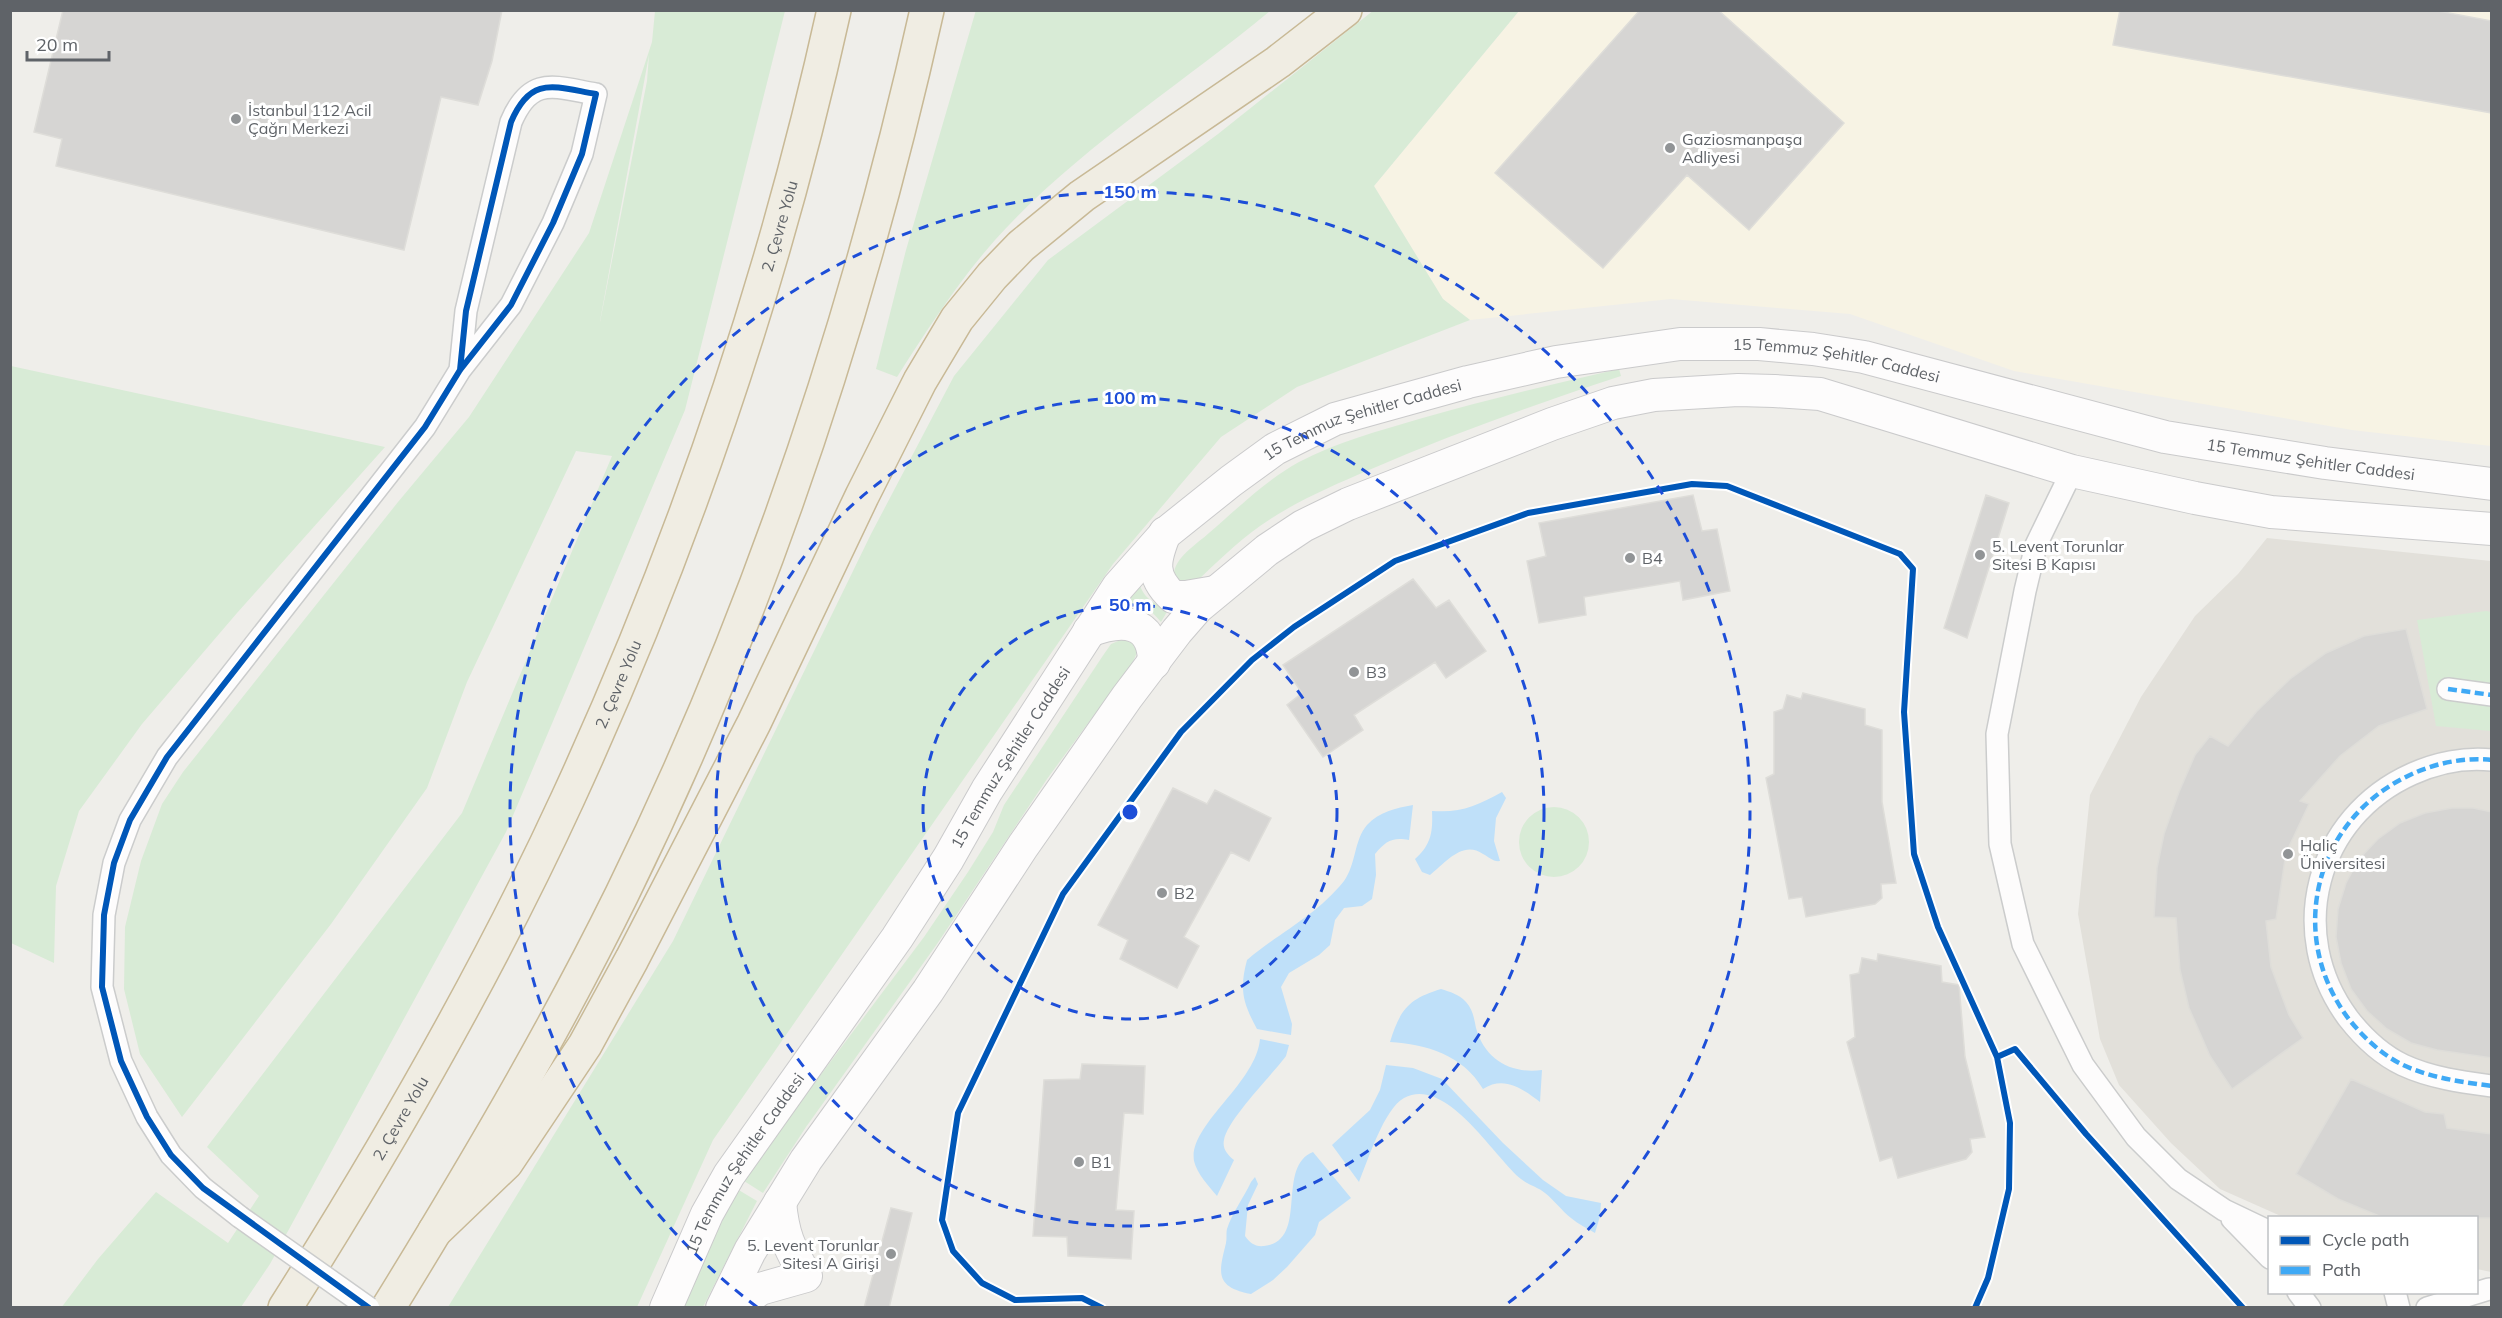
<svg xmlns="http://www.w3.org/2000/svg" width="2502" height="1318" font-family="Mulish,sans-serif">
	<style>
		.commercial { fill: #f7f3e4 }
		.education { fill: #e2e0da }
		.green { fill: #d8ebd6; fill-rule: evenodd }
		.water { fill: #bfe0f9 }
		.building { fill: #d6d5d3; stroke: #deddd9; stroke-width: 1.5 }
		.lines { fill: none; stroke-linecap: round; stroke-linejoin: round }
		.minor-casing { stroke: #cbcccc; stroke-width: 24 }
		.secondary-casing { stroke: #cacacb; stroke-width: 34 }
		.motorway-casing { stroke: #c8b996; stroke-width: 36 }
		.minor { stroke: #fdfcfc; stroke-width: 21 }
		.secondary { stroke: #fdfcfc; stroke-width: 32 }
		.motorway { stroke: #f0ede3; stroke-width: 33 }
		.minor-bridge-casing { stroke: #cbcccc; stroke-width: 24; stroke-linecap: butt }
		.minor-bridge { stroke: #fdfcfc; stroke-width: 21 }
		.quiet { stroke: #3fa9f5; stroke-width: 4.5; stroke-dasharray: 9 4.5; stroke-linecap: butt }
		.cycleway-casing { stroke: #fff; stroke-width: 10 }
		.cycleway { stroke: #0057b8; stroke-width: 6 }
		.ring { fill: none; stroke: #1d4ed8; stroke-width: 3; stroke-dasharray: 10 8 }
		.poi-dot { fill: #919496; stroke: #fff; stroke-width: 2 }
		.labels { text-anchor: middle; stroke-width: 6; stroke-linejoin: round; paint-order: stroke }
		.poi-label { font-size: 16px; fill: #5f6368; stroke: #fff; text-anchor: start }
		.street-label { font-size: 16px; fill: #5f6368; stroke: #fff }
		.centre { fill: #1d4ed8; stroke: #fff; stroke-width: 3 }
		.ring-label { font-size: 18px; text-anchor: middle; font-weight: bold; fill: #1d4ed8; stroke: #fff; stroke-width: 6; stroke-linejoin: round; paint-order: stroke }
	</style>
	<rect width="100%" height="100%" fill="#efeeea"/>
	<path class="commercial" d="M 1519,11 L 2491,11 L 2491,446 L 2352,430 L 2014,371 L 1850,314 L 1671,299 L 1470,320 L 1443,299 L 1374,186 Z"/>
	<path class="education" d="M 2267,538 L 2491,561 L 2491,1272 L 2477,1269 L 2476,1218 L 2283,1217 L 2220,1189 L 2171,1143 L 2119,1085 L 2100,1039 L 2078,914 L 2090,795 L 2141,697 L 2195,616 L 2238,574 Z"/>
	<path class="green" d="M 976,10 L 1270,11 C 1178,87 1075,151 995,240 C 958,282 927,330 897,377 L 876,369 L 906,250 Z
		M 1374,10 L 1519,11 L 1374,186 L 1443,299 L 1470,320 L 1297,387 L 1221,437 L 1113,564 L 713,1140 L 637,1307 L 448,1307 L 673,941 L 871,534 L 954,376 L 1048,260 L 1218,134 Z
		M 655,11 L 785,11 L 685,410 L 506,832 L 270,1264 L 241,1307 L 61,1308 L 98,1259 L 156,1192 L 228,1243 L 259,1196 L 207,1147 L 462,813 L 612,456 L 576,451 L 467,682 L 427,788 L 331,924 L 182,1117 L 140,1054 L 124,989 L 125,927 L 141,861 L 162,804 L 183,772 L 398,502 L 469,417 L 589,233 L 652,42 ZM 649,55 L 647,81 L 600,322 L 600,321 Z
		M 11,366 L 385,447 L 237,613 L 142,724 L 79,811 L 56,886 L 54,963 L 11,943 Z
		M 1619,369 L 1621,376 C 1536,404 1452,434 1369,470 C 1332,486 1294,502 1260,526 C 1236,543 1216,563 1195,583 L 1188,585 L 1174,577 C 1172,559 1197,544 1209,533 C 1237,509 1266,480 1299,462 C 1337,442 1379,431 1419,419 C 1486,400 1552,384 1619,369 Z
		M 1139,583 C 1144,599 1154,603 1168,610 L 1161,622 C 1150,608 1140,603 1123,604 Z
		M 2486,611 L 2491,612 L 2491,731 L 2436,726 L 2417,620 Z
		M 1123,639 L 1135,644 L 1138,650 L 1133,662 L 1047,779 L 937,944 L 806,1127 L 763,1193 L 744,1181 L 789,1117 L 924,937 L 968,872 L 993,832 L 1004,805 L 1102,657 L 1111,644 Z
		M1519 842a35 35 0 1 1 70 0a35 35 0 1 1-70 0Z
		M 737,1189 L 757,1201 L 703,1307 L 682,1308 Z"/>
	<path class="water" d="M 1502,792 L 1506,798 L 1496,818 L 1494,841 L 1500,861 C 1493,862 1489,857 1483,854 C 1463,840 1446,862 1430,875 L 1422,872 L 1415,859 C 1431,845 1433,832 1432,811 C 1462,813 1476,806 1502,792 Z
		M 1413,805 L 1409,840 C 1392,837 1386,841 1375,854 L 1376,875 L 1372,899 L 1362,906 L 1344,908 L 1335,920 L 1330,945 L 1319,955 L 1289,973 L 1281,987 L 1292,1024 L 1291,1035 L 1257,1029 C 1243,1003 1239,990 1247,960 C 1280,932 1316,916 1344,881 C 1356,865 1354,840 1367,825 C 1379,812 1396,808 1413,805 Z
		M 1441,989 C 1450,992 1459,994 1466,1002 C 1473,1010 1474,1018 1476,1028 C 1485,1060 1511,1074 1542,1070 L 1540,1102 C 1523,1089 1504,1075 1483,1089 C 1463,1055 1426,1044 1390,1042 C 1400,1010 1408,999 1441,989 Z
		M 1260,1039 L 1289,1045 L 1286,1056 C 1272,1075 1227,1120 1224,1140 C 1222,1149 1228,1155 1234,1160 L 1217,1196 C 1209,1186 1197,1174 1194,1161 C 1188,1125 1256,1084 1260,1039 Z
		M 1386,1065 L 1413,1068 L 1442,1079 L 1503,1143 L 1543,1180 L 1566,1196 L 1601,1203 L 1600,1216 L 1595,1233 C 1587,1228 1578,1224 1571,1218 C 1562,1211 1554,1200 1545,1193 C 1538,1187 1528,1185 1521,1179 C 1494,1157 1446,1075 1404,1098 C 1384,1109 1368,1160 1359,1182 L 1332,1145 L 1370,1110 L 1380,1090 Z
		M 1313,1152 L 1351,1198 L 1319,1222 L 1315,1235 L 1287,1267 L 1273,1280 L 1251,1294 C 1214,1287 1219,1272 1226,1243 C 1227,1238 1226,1233 1227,1229 C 1232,1213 1244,1197 1251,1182 L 1255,1177 L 1258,1184 L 1248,1205 L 1245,1236 C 1250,1243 1255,1247 1264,1246 C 1310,1241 1275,1167 1313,1152 Z"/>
	<path class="building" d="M 63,10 L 502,10 L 492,61 L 478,105 L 441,97 L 404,250 L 56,166 L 62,139 L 34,132 Z
		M 1640,10 L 1718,10 L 1844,123 L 1749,230 L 1687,175 L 1603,268 L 1495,173 Z
		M 2120,10 L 2433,10 L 2492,21 L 2492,113 L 2113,45 Z
		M 1693,495 L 1702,531 L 1717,529 L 1730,591 L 1683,600 L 1680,581 L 1584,597 L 1586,615 L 1539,623 L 1527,561 L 1546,556 L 1539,523 Z
		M 1986,495 L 2009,503 L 1967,638 L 1944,628 Z
		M 1413,579 L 1436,608 L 1449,600 L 1486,651 L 1446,678 L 1435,662 L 1354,715 L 1363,730 L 1323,757 L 1287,705 L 1302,693 L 1283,665 Z
		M 2406,629 L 2427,709 L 2379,726 L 2340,756 L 2300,801 L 2309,804 L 2286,853 L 2276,919 L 2266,921 L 2271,967 L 2289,1015 L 2303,1038 L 2232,1089 L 2210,1056 L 2189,1008 L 2180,970 L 2176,918 L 2154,917 L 2157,868 L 2164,834 L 2179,792 L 2195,755 L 2210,736 L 2228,746 L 2257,711 L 2290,679 L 2326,653 L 2364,636 Z
		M 1803,693 L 1865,709 L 1865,725 L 1882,730 L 1882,802 L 1896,883 L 1881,884 L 1882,898 L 1875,904 L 1806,917 L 1802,897 L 1789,899 L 1766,778 L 1774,774 L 1774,712 L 1783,709 L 1787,695 L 1801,699 Z
		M 1173,788 L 1207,804 L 1215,790 L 1271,818 L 1249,861 L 1231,852 L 1184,937 L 1199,946 L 1177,988 L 1120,959 L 1128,940 L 1098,925 Z
		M 2452,808 L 2473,808 L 2492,812 L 2492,1058 L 2437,1050 L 2411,1043 L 2387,1029 L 2367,1011 L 2351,989 L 2341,963 L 2336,937 L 2338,909 L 2346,883 L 2359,859 L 2378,839 L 2400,823 L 2425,813 Z
		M 1878,954 L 1941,966 L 1942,982 L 1959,985 L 1965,1057 L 1985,1137 L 1970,1139 L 1972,1152 L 1966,1159 L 1898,1178 L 1892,1157 L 1880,1161 L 1847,1042 L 1855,1037 L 1850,975 L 1859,973 L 1862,958 L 1877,961 Z
		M 1082,1064 L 1145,1066 L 1143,1114 L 1124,1113 L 1116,1210 L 1134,1211 L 1131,1259 L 1068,1256 L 1067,1237 L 1033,1236 L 1044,1080 L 1080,1079 Z
		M 2351,1079 L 2425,1112 L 2444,1114 L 2447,1128 L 2492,1134 L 2492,1218 L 2384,1218 L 2338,1199 L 2296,1174 Z
		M 891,1208 L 912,1213 L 889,1308 L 864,1308 Z"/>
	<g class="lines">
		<defs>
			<path id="minor" d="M 2072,471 L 2036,545 L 2025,591 L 1997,734 L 2000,844 L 2023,944 L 2083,1065 L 2136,1137 L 2178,1179 L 2224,1210 L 2270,1232
				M 2448,689 L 2492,695
				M 2492,760 C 2465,757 2436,763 2412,774 C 2316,817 2285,933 2348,1018 C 2362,1036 2382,1055 2403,1065 C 2431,1078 2462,1082 2492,1086
				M 240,1217 L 203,1188 L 171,1155 L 147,1117 L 121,1061 L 102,987 L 104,915 L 114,863 L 130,820 L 167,757 L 425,427 L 460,370 L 511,305 L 553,223 L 582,154 L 596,94 C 554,87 531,75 511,122 L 466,311 L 460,370
				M 2232,1219 L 2270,1258
				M 2298,1292 L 2310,1308
				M 2395,1292 L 2399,1308
				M 2427,1308 L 2489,1289"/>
			<g id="secondary">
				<path d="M 1165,533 C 1154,560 1150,576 1173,597 L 1186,597 L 1215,592"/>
				<path d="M 1089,631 C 1121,619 1154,618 1154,663"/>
				<path id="s1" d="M 666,1308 L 707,1214 L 729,1175 L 897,938 L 948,859 L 987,790 L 1118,587 L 1166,533 L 1231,481 L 1275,449 L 1335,419 L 1468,382 L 1556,362 L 1680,344 L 1759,344 L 1813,349 L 1864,357 L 2165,437 L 2325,463 L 2492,484"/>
				<path d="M 722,1308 L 750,1251 L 806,1160 L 928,991 L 1023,846 L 1127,697 L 1177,631 L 1197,608 L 1267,550 L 1303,526 L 1348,504 L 1552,424 L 1613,403 L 1654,395 L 1738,390 L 1774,391 L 1820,394 L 2072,471 L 2195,498 L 2271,512 L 2492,529"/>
				<path d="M 735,1308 L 760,1289 L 806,1276 C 789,1248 783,1235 780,1202"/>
			</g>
			<g id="motorway">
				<path d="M 435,1231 L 506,1163 L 585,1045 L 632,959 L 754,723 L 862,496 L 920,381 L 957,319 L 992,276 L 1021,246 L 1082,196 L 1278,62 L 1345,10"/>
				<path id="s2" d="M 285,1308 C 389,1144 487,974 568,798 C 684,546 774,281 834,10"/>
				<path d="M 388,1308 C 471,1173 552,1036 622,894 C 760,613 859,315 927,10"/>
			</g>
		</defs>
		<use href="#minor" class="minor-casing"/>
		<use href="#secondary" class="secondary-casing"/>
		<use href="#motorway" class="motorway-casing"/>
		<use href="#minor" class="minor"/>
		<use href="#secondary" class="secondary"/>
		<use href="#motorway" class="motorway"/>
		<defs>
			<path id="minor-bridge" d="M 240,1217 L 369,1308"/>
		</defs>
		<use href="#minor-bridge" class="minor-bridge-casing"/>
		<use href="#minor-bridge" class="minor-bridge"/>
		<path class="quiet" d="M 2448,689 L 2492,695
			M 2492,760 C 2465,757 2436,763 2412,774 C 2316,817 2285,933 2348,1018 C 2362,1036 2382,1055 2403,1065 C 2431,1078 2462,1082 2492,1086"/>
		<defs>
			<path id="cycleway" d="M 1997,1057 L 2015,1049 L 2086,1134 L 2243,1308
				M 369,1308 L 203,1188 L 171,1155 L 147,1117 L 121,1061 L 102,987 L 104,915 L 114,863 L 130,820 L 167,757 L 425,427 L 460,370 L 511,305 L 553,223 L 582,154 L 596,94 C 554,87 531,75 511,122 L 466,311 L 460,370
				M 1102,1308 L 1082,1298 L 1015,1300 L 982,1283 L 953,1251 L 942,1220 L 958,1113 L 1063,894 L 1181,732 L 1252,660 L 1294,627 L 1395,561 L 1528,513 L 1692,484 L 1727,486 L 1900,554 L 1913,569 L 1904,712 L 1914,854 L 1938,927 L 1997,1057 L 2010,1123 L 2009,1189 L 1988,1278 L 1975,1308"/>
		</defs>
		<use href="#cycleway" class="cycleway-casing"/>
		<use href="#cycleway" class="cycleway"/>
	</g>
	<g class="ring">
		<circle cx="1130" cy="812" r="207"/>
		<circle cx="1130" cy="812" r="414"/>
		<path d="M757 1307A620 620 0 1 1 1503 1307"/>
	</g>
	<g class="poi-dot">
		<circle cx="236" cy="119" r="6"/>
		<circle cx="1670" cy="148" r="6"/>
		<circle cx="1980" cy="555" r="6"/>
		<circle cx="1630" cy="558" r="6"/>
		<circle cx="1354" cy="672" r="6"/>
		<circle cx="2288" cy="854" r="6"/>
		<circle cx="1162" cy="893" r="6"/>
		<circle cx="1079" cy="1162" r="6"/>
		<circle cx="891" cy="1254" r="6"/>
	</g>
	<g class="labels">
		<g class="poi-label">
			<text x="248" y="116">İstanbul 112 Acil<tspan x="248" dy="18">Çağrı Merkezi</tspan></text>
			<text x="1682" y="145">Gaziosmanpaşa<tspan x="1682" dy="18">Adliyesi</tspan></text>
			<text x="1992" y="552">5. Levent Torunlar<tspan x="1992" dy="18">Sitesi B Kapısı</tspan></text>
			<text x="1642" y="564">B4</text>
			<text x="1366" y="678">B3</text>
			<text x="2300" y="851">Haliç<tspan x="2300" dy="18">Üniversitesi</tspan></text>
			<text x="1174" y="899">B2</text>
			<text x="1091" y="1168">B1</text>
			<text x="879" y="1251" text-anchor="end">5. Levent Torunlar<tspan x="879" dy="18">Sitesi A Girişi</tspan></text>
		</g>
		<g class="street-label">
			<text dy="6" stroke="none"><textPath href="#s2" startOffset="1194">2. Çevre Yolu</textPath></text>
			<text dy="6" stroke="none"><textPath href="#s1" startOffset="1641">15 Temmuz Şehitler Caddesi</textPath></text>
			<text dy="6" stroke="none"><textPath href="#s1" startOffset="1155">15 Temmuz Şehitler Caddesi</textPath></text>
			<text dy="6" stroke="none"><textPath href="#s1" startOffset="2127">15 Temmuz Şehitler Caddesi</textPath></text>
			<text dy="6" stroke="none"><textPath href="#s2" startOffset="708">2. Çevre Yolu</textPath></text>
			<text dy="6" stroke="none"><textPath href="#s1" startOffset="651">15 Temmuz Şehitler Caddesi</textPath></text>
			<text dy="6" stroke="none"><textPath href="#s2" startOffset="222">2. Çevre Yolu</textPath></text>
			<text dy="6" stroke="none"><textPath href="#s1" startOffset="165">15 Temmuz Şehitler Caddesi</textPath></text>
		</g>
	</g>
	<circle cx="1130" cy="812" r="9" class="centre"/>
	<g class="ring-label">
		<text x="1130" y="198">150 m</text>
		<text x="1130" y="404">100 m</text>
		<text x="1130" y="611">50 m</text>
	</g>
	<rect width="2502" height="1318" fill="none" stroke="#5f6368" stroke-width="24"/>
	<rect x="2268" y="1216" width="210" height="78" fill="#ffffff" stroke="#bfc1c3" stroke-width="1.5"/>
	<rect x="2280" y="1236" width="30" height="9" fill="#0057b8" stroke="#bfc1c3" stroke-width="1.5"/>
	<text x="2322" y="1246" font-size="18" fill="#5f6368">Cycle path</text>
	<rect x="2280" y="1266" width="30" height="9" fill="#3fa9f5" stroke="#bfc1c3" stroke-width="1.5"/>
	<text x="2322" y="1276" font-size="18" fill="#5f6368">Path</text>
	<path d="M27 51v9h82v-9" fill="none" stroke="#5f6368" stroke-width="3"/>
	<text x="36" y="51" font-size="18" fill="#5f6368" stroke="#ffffff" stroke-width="4.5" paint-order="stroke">20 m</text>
</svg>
